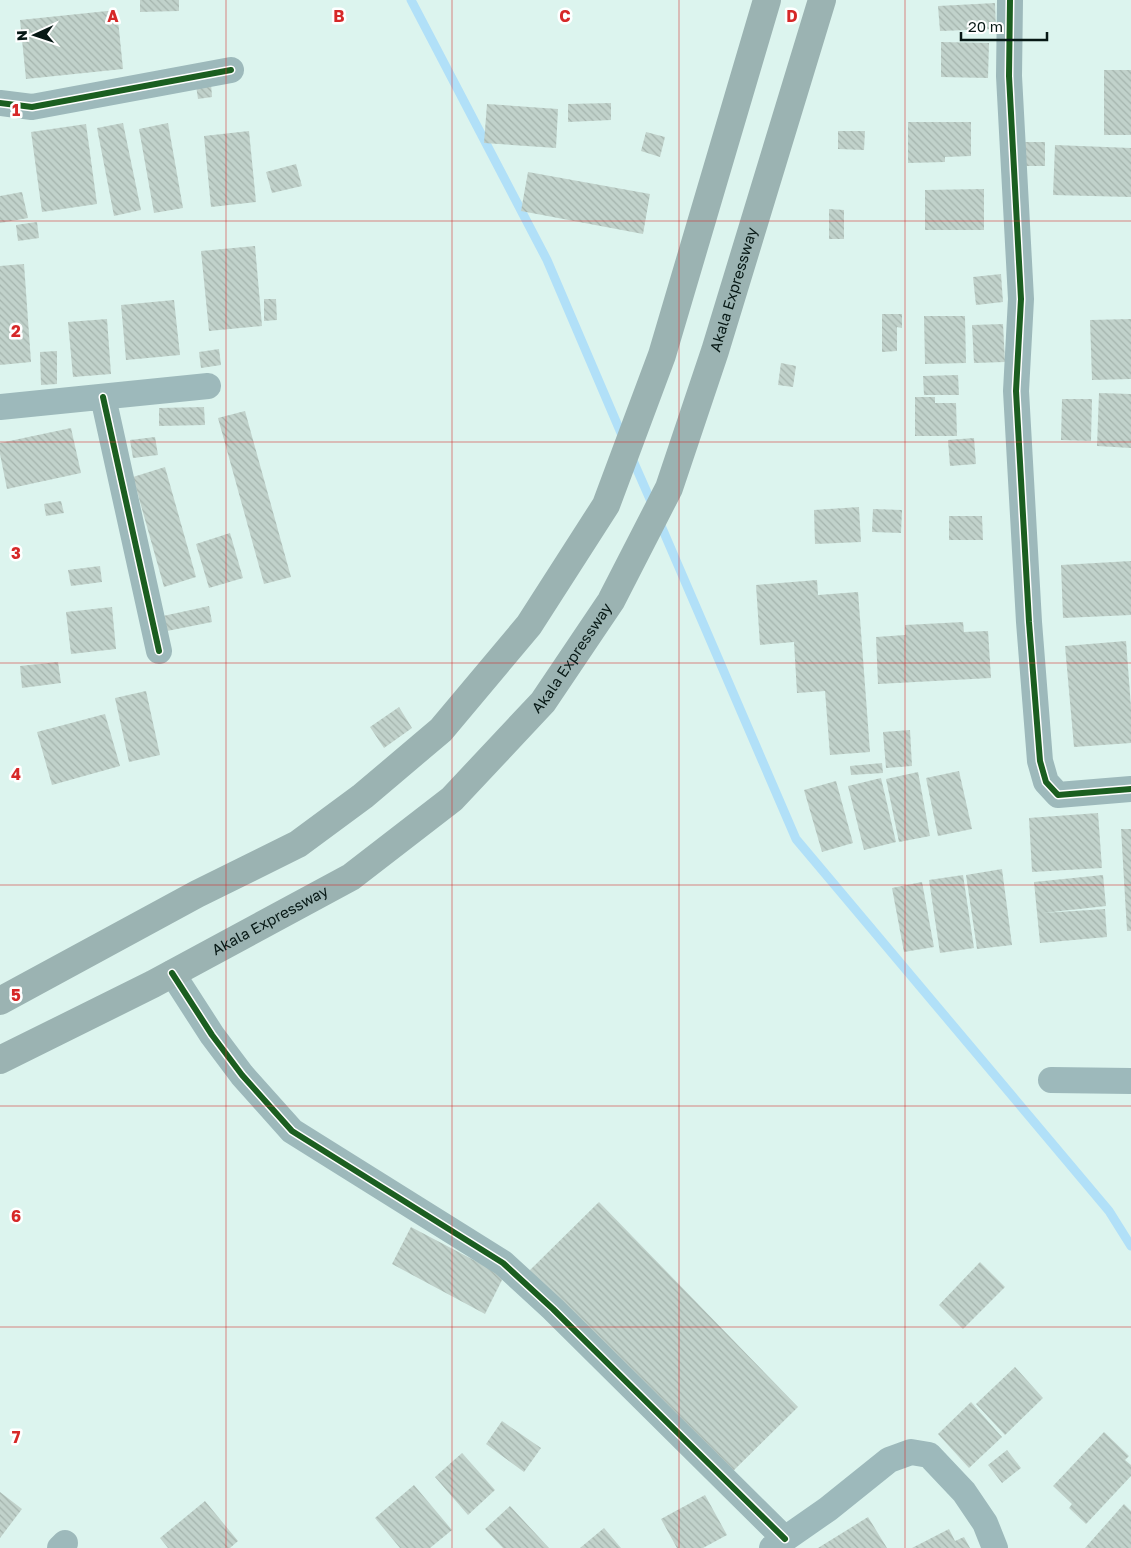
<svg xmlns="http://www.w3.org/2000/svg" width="1131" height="1548" font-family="'Golos Text',sans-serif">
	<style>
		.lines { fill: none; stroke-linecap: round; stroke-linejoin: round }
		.stream { stroke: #b1e0f8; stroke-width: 9 }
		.building { fill: url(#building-back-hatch) }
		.minor { stroke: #9db9bb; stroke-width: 26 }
		.primary { stroke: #9bb3b2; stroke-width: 28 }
		.cycleway-casing { stroke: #fff; stroke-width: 9 }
		.cycleway { stroke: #1b5e20; stroke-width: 6 }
		.grid { fill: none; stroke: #d62828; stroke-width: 1; stroke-opacity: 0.55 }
		.labels { text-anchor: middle; stroke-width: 5; stroke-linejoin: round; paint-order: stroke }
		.street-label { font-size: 15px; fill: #071815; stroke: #fff }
		.grid-label { font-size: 16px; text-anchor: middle; font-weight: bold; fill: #d62828; stroke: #fff; stroke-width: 5; stroke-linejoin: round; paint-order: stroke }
	</style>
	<defs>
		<pattern id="building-back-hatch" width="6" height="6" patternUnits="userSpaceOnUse" patternTransform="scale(1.25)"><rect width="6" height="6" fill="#c1d2cb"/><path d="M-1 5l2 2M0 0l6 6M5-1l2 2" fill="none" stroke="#a4b4ad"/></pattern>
	</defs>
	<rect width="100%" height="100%" fill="#dcf4ee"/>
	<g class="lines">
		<path class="stream" d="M 411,0 L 547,260 L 624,440
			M 631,456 L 653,506
			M 659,521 L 796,839 L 1109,1211 L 1131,1246"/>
	</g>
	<path class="building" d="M 140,0 L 179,0 L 179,11 L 140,12 Z
		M 995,3 L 996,29 L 940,31 L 938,6 Z
		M 117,10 L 123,69 L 26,79 L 20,20 Z
		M 941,42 L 989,43 L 988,78 L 941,77 Z
		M 1104,70 L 1131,70 L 1131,135 L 1104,135 Z
		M 211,83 L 212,97 L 198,99 L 196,85 Z
		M 611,103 L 611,120 L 568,122 L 568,104 Z
		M 487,104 L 558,109 L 556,148 L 484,143 Z
		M 908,122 L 971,122 L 971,156 L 945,157 L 945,162 L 908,163 Z
		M 123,123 L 141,210 L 114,216 L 97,128 Z
		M 168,123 L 183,208 L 154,213 L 139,129 Z
		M 86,124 L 97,204 L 42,212 L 31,132 Z
		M 249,131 L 256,202 L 211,207 L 204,136 Z
		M 838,131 L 865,131 L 864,150 L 838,149 Z
		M 646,132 L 665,137 L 660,157 L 641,151 Z
		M 1021,142 L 1045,142 L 1045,166 L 1021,166 Z
		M 1055,145 L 1131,148 L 1131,197 L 1053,195 Z
		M 296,164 L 302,186 L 272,193 L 266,172 Z
		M 528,172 L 650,194 L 643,234 L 521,211 Z
		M 984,189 L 984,230 L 925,230 L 925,190 Z
		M 22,192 L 28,218 L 0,223 L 0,196 Z
		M 829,209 L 844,210 L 844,239 L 829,239 Z
		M 37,222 L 39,238 L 18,241 L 16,225 Z
		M 255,246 L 262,326 L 209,331 L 201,251 Z
		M 24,264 L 31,362 L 0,365 L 0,266 Z
		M 1001,274 L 1003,302 L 976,305 L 973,277 Z
		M 264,299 L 276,299 L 277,320 L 264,321 Z
		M 174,300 L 180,355 L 126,360 L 121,305 Z
		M 882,314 L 902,314 L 902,328 L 897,327 L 897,351 L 882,352 Z
		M 924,316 L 965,316 L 966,363 L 925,364 Z
		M 107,319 L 111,374 L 73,377 L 68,322 Z
		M 1131,319 L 1131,379 L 1092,380 L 1090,320 Z
		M 1003,324 L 1005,362 L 974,363 L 972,325 Z
		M 219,349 L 221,365 L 201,368 L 199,352 Z
		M 57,351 L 57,384 L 41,385 L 40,352 Z
		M 781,363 L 796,366 L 793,387 L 778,385 Z
		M 958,375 L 959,395 L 924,395 L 923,376 Z
		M 1099,393 L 1131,394 L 1131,448 L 1097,446 Z
		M 915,397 L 935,397 L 935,403 L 956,403 L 957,436 L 915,436 Z
		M 1062,399 L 1092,399 L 1091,441 L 1061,440 Z
		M 204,407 L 205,425 L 159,426 L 159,408 Z
		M 245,411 L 291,577 L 264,584 L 218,418 Z
		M 71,428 L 81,473 L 7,489 L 0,454 L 0,443 Z
		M 155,437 L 158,455 L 133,458 L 130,440 Z
		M 974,438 L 976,464 L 950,466 L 948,440 Z
		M 165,467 L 196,577 L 164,587 L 133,477 Z
		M 61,501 L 64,513 L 46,516 L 44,504 Z
		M 859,507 L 861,542 L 815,544 L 814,510 Z
		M 873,509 L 902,510 L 901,533 L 872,532 Z
		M 949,516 L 982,516 L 983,540 L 949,540 Z
		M 230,533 L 243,578 L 209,588 L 196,544 Z
		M 1131,561 L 1131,615 L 1063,618 L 1061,565 Z
		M 100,566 L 102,582 L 71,586 L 68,570 Z
		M 817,580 L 818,595 L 858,592 L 870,752 L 830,755 L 825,691 L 797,693 L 794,642 L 760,645 L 756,585 Z
		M 209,606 L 212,622 L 167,631 L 163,616 Z
		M 112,607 L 116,649 L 71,654 L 66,612 Z
		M 963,622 L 964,632 L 988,631 L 991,678 L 878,684 L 876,637 L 905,635 L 905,625 Z
		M 1126,641 L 1131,707 L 1131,743 L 1074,747 L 1065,646 Z
		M 58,662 L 61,683 L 22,688 L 20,666 Z
		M 146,691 L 160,755 L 129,762 L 115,698 Z
		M 399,707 L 412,728 L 384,748 L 370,727 Z
		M 105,714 L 120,766 L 52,785 L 37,732 Z
		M 910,730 L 912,766 L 886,768 L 883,732 Z
		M 882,763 L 883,773 L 851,775 L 850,766 Z
		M 959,771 L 972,829 L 938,836 L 926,778 Z
		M 918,772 L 930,836 L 899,842 L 886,779 Z
		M 881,778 L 896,842 L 864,850 L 848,786 Z
		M 836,781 L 853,843 L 822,852 L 804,790 Z
		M 1098,813 L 1102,868 L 1032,872 L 1029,818 Z
		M 1121,829 L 1131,829 L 1131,931 L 1127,931 Z
		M 1002,869 L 1012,945 L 977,949 L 966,875 Z
		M 963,875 L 974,948 L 940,953 L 929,880 Z
		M 1103,875 L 1106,906 L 1043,913 L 1105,909 L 1107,937 L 1040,943 L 1034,882 Z
		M 922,882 L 934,947 L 904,952 L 892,888 Z
		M 599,1202 L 798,1407 L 727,1477 L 528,1272 Z
		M 411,1227 L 504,1276 L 485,1314 L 392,1264 Z
		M 980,1262 L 1005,1287 L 963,1329 L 939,1305 Z
		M 1015,1367 L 1043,1398 L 1005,1435 L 976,1404 Z
		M 971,1402 L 1002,1437 L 969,1468 L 938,1434 Z
		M 502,1421 L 541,1448 L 524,1472 L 486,1444 Z
		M 1104,1432 L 1129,1456 L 1125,1460 L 1131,1465 L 1131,1476 L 1086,1524 L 1069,1508 L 1072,1504 L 1053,1486 Z
		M 1007,1450 L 1021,1468 L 1002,1483 L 988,1465 Z
		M 462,1453 L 495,1490 L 468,1515 L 435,1477 Z
		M 414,1485 L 452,1530 L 430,1548 L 400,1548 L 375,1518 Z
		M 0,1492 L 22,1509 L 0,1538 Z
		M 705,1495 L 727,1535 L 703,1548 L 677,1548 L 661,1519 Z
		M 205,1501 L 238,1541 L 230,1548 L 168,1548 L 160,1538 Z
		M 1124,1504 L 1131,1511 L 1131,1548 L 1085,1548 Z
		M 510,1506 L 549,1548 L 503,1548 L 485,1529 Z
		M 868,1517 L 887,1548 L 818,1548 Z
		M 604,1528 L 621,1548 L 580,1548 Z
		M 949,1529 L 955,1541 L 964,1537 L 970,1548 L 912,1548 Z"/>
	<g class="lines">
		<path class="minor" d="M 1010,0 L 1009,76 L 1021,299 L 1016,391 L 1029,622 L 1040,761 L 1046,782 L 1058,795 L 1131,789
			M 0,103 L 32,107 L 231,70
			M 103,397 L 159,651
			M 0,407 L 208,386
			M 172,973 L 212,1035 L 242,1075 L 292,1131 L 503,1263 L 553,1309 L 785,1539
			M 1051,1080 L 1131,1081
			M 60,1548 L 65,1543
			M 772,1548 L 828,1509 L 889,1460 L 911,1452 L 929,1455 L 964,1492 L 985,1523 L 995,1548"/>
		<g class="primary">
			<path d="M 0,1001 L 197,894 L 298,844 L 363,796 L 441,730 L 529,625 L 606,505 L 662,355 L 767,0"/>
			<path id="s1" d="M 0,1060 L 153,984 L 351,877 L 452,799 L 543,702 L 611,601 L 669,488 L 715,351 L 822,0"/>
		</g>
		<defs>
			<path id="cycleway" d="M 1010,0 L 1009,76 L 1021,299 L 1016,391 L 1029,622 L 1040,761 L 1046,782 L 1058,795 L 1131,789
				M 0,103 L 32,107 L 231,70
				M 103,397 L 159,651
				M 172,973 L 212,1035 L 242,1075 L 292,1131 L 503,1263 L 553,1309 L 785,1539"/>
		</defs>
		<use href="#cycleway" class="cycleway-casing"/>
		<use href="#cycleway" class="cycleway"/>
	</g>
	<path class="grid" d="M 226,0 L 226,1548M 452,0 L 452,1548M 679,0 L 679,1548M 905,0 L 905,1548M 0,221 L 1131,221M 0,442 L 1131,442M 0,663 L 1131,663M 0,885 L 1131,885M 0,1106 L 1131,1106M 0,1327 L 1131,1327"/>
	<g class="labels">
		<g class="street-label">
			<text dy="5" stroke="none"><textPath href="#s1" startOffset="1114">Akala Expressway</textPath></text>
			<text dy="5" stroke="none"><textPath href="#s1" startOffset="709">Akala Expressway</textPath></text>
			<text dy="5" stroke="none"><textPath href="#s1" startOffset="304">Akala Expressway</textPath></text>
		</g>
	</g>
	<g class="grid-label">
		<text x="113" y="22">A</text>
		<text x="339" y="22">B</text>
		<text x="565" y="22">C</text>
		<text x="792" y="22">D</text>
		<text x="16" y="116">1</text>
		<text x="16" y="337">2</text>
		<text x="16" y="559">3</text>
		<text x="16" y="780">4</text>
		<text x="16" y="1001">5</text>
		<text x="16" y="1222">6</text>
		<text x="16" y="1443">7</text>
	</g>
	<g transform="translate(35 35) rotate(267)" stroke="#ffffff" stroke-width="4" paint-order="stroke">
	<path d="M0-4L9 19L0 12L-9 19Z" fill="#071815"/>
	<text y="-8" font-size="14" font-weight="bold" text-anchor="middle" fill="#071815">N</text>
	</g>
	<path d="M961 32v8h86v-8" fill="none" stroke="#071815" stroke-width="2.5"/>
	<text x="968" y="32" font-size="15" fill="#071815" stroke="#ffffff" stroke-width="4" paint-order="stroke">20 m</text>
</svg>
